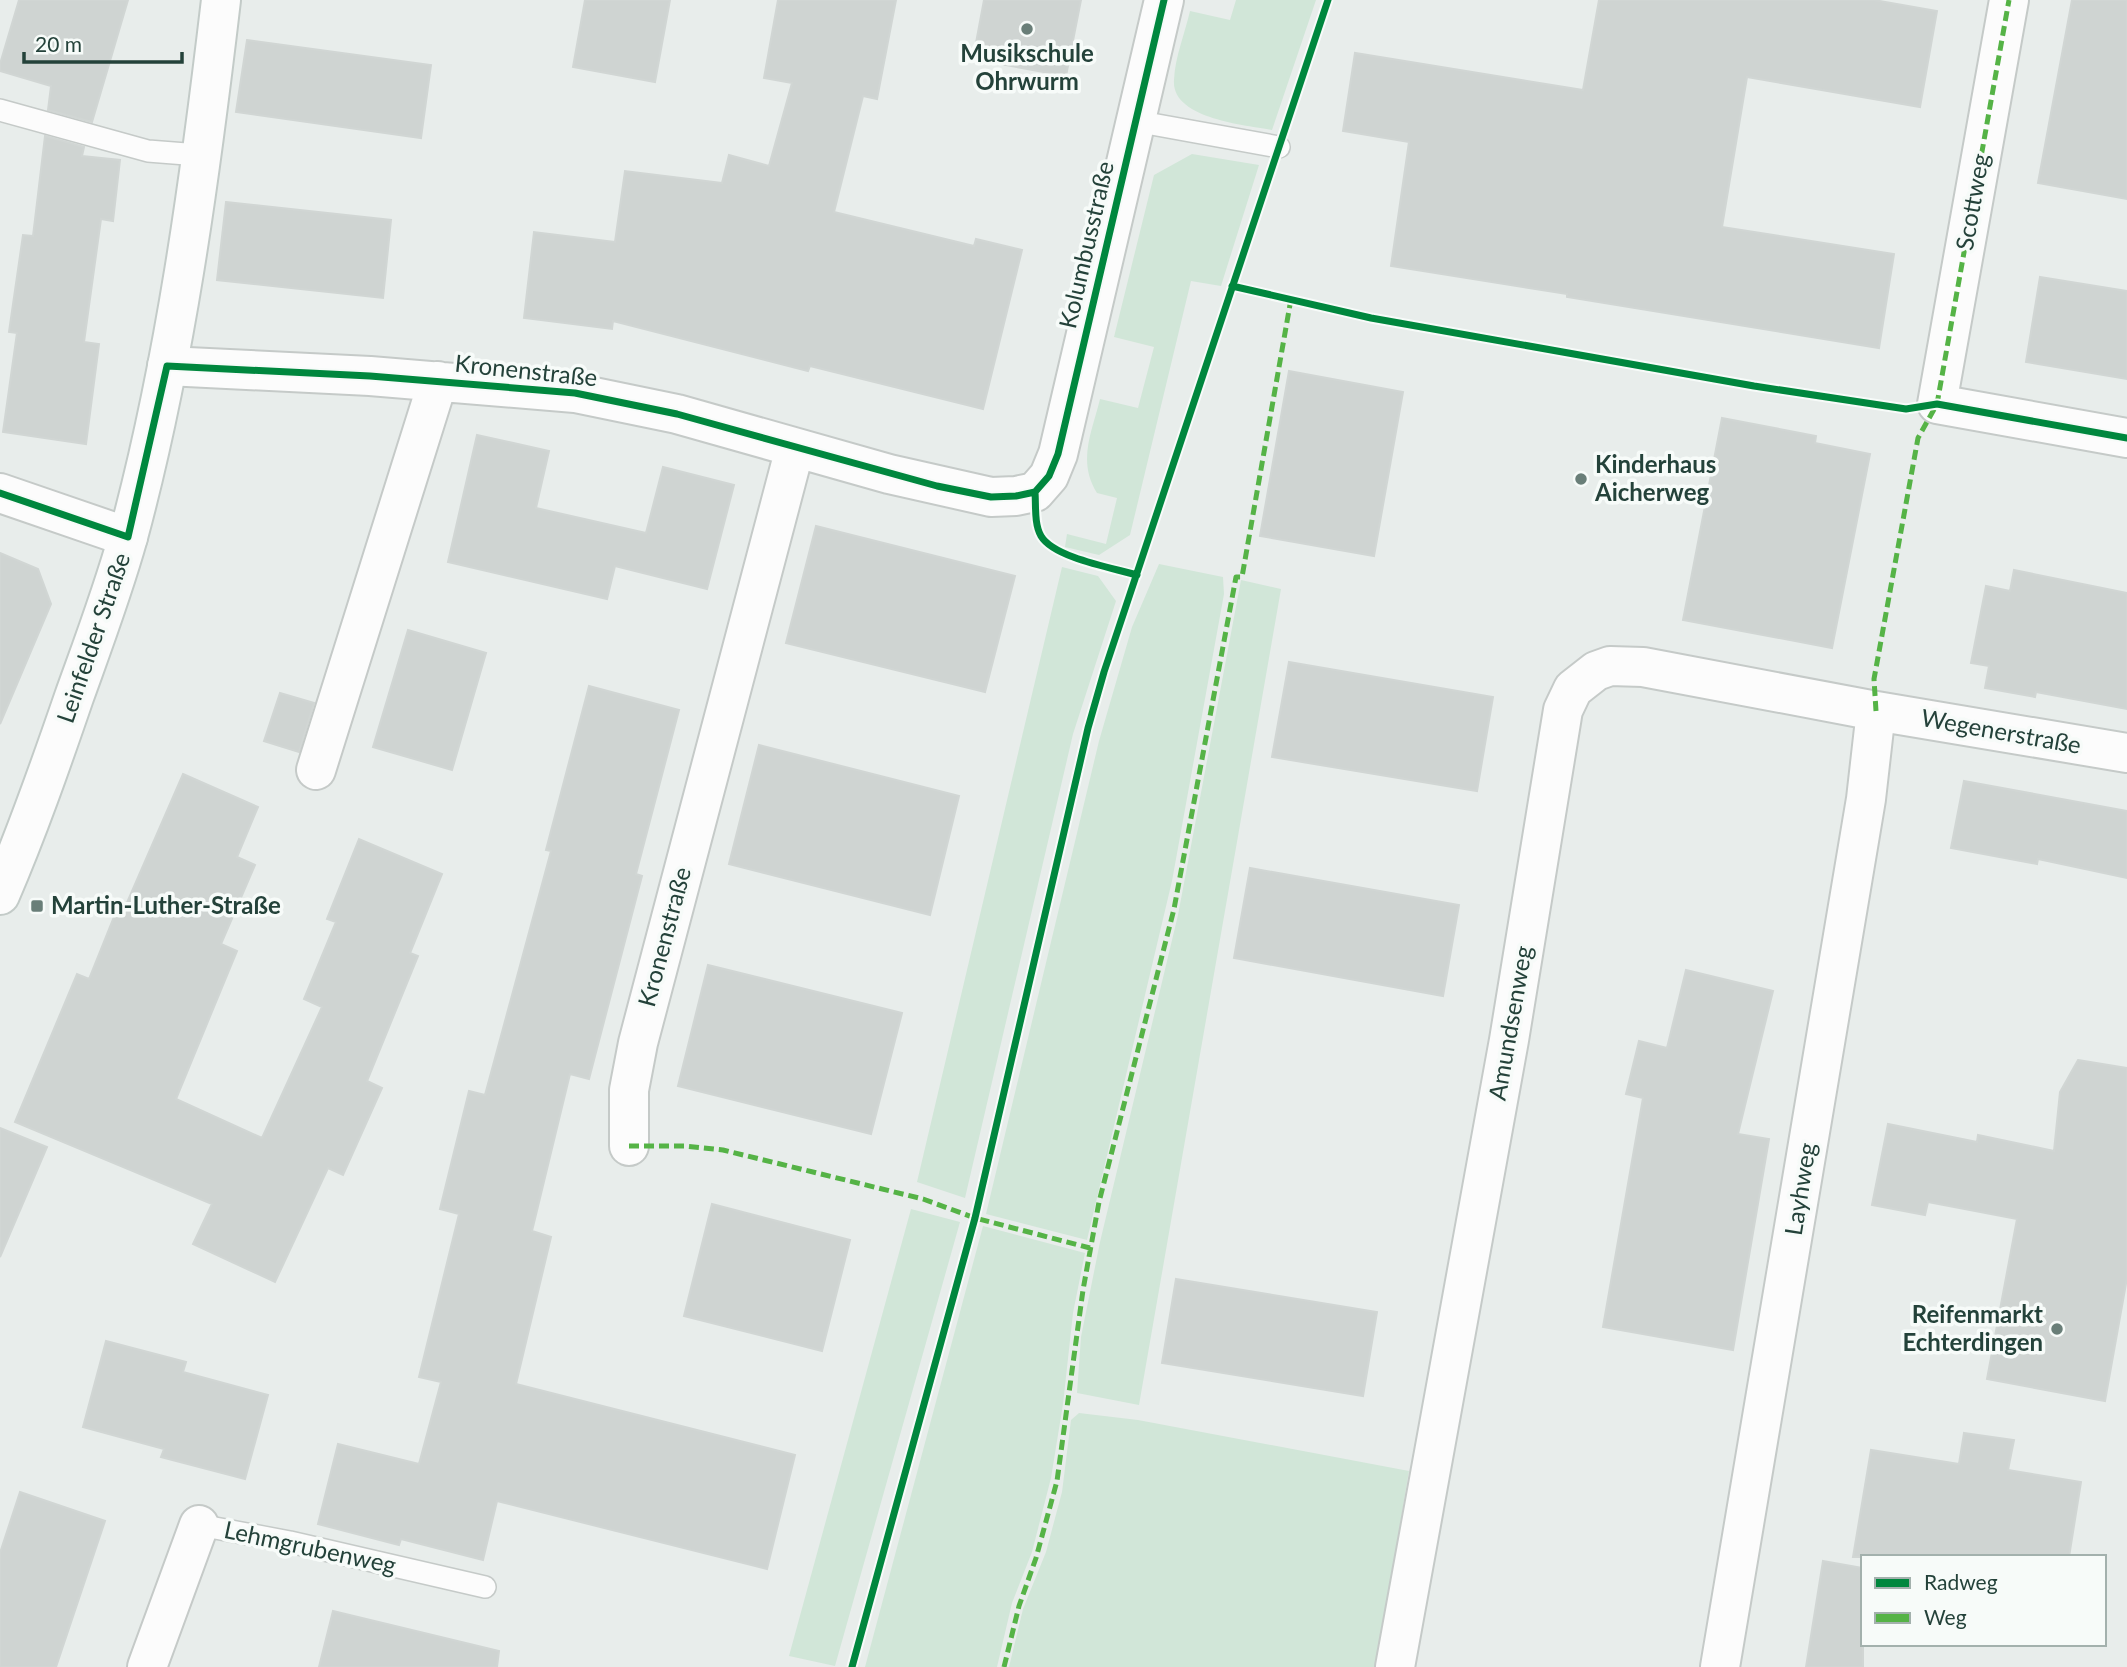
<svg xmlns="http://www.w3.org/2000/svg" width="2127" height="1667" font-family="Lato,sans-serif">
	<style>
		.green { fill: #d1e6d8 }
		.building { fill: #cfd4d2; stroke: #d1d6d4; stroke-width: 2 }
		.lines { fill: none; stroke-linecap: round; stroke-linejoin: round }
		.service-casing { stroke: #c5cac8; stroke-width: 24 }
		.minor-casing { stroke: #c5cac8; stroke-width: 42 }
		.secondary-casing { stroke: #c3cbc8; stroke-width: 42 }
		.service { stroke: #fcfcfc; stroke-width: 21 }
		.minor { stroke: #fcfcfc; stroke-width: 38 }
		.secondary { stroke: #fcfcfc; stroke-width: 38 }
		.quiet { stroke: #55b346; stroke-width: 5; stroke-dasharray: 10 5; stroke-linecap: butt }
		.cycleway-casing { stroke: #f7fbf9; stroke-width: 11 }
		.cycleway { stroke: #00873e; stroke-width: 7 }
		.poi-dot { fill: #697e78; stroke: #f7fbf9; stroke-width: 2.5 }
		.labels { text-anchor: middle; stroke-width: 7; stroke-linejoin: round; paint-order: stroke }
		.poi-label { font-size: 24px; font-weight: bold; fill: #24423a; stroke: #f7fbf9; text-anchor: start }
		.street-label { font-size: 24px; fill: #24423a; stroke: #f7fbf9 }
	</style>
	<rect width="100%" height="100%" fill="#e8edeb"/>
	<path class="green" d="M 1236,0 L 1316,0 L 1272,130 C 1246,125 1171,119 1174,80 C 1175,57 1185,33 1190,11 L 1230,20 Z
		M 1192,154 L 1259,165 L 1221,286 L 1191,281 L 1130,535 L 1099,555 L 1065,547 L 1067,534 L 1106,544 L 1117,498 L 1097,493 C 1077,461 1092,432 1100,399 L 1138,408 L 1154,347 L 1114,337 L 1154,175 Z
		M 1159,564 L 1223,577 L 1224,594 L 1172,881 L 1087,1240 L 986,1214 L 1099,741 L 1132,627 Z
		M 1062,567 L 1098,576 L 1116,601 L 1073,734 L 965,1198 L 917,1182 Z
		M 1241,580 L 1281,589 L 1139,1405 L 1077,1393 L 1081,1337 L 1100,1242 L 1178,915 Z
		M 911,1209 L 960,1222 L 835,1666 L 789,1656 Z
		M 983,1226 L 1085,1253 L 1073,1313 L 1063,1404 L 1051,1478 L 1032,1552 L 1012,1603 L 997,1667 L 865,1667 Z
		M 1079,1413 L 1138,1420 L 1409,1471 L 1376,1667 L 1009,1667 L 1023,1609 L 1046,1552 L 1062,1492 L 1071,1420 Z"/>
	<path class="building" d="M 19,0 L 128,0 L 92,122 L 48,110 L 51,86 L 0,71 L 0,64 Z
		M 585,0 L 670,0 L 655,82 L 573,67 Z
		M 778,0 L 896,0 L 877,99 L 863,96 L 834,212 L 974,246 L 976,239 L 1022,250 L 983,409 L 810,366 L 808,371 L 613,321 L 612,329 L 524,318 L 534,232 L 615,242 L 625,171 L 722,183 L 729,155 L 769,166 L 792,83 L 764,78 Z
		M 984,0 L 1081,0 L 1066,76 L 973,59 Z
		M 1599,0 L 1874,0 L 1937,11 L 1920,107 L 1747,77 L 1722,227 L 1894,254 L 1879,348 L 1567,297 L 1567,294 L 1391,266 L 1409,142 L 1343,131 L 1355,53 L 1583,90 Z
		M 2072,0 L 2127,0 L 2127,199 L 2038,183 Z
		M 247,40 L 431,65 L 421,138 L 236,112 Z
		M 45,136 L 84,147 L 82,156 L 120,160 L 113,221 L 101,219 L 84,342 L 99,344 L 86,444 L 3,432 L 17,333 L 9,332 L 23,235 L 33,236 Z
		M 226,202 L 391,220 L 383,298 L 217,280 Z
		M 2040,277 L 2127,291 L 2127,379 L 2026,362 Z
		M 1289,371 L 1403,392 L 1374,556 L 1260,536 Z
		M 1722,418 L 1816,436 L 1815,443 L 1870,454 L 1832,648 L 1683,620 Z
		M 477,435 L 549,451 L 536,508 L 646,533 L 663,467 L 734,485 L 707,589 L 615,566 L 607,599 L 448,562 Z
		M 816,526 L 1015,576 L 985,692 L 786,643 Z
		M 0,553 L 38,569 L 51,604 L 0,724 Z
		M 2014,570 L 2127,593 L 2127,709 L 2036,692 L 2035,697 L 1985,688 L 1989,666 L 1971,663 L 1986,586 L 2010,591 Z
		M 408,630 L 486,653 L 452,770 L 373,747 Z
		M 1289,662 L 1493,697 L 1477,791 L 1272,757 Z
		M 589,686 L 679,710 L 636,874 L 642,876 L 589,1079 L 570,1074 L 532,1231 L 551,1237 L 516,1384 L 795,1455 L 767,1569 L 497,1501 L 483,1560 L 401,1539 L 399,1545 L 318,1524 L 338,1444 L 419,1464 L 441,1382 L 419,1377 L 459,1214 L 440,1209 L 469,1091 L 485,1095 L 551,851 L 546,850 Z
		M 280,693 L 314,703 L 299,752 L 264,741 Z
		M 759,745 L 959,796 L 930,915 L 729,864 Z
		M 183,774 L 258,807 L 237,857 L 255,865 L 221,944 L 237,951 L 176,1099 L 262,1138 L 322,1007 L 304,999 L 336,922 L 327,919 L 359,839 L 442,874 L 410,953 L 418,956 L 367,1081 L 382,1088 L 343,1175 L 328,1168 L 275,1282 L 193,1244 L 212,1204 L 15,1122 L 77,974 L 89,979 L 120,902 L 126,905 Z
		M 1964,781 L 2127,811 L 2127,878 L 2038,859 L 2037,864 L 1951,848 Z
		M 1250,868 L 1459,905 L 1443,996 L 1234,958 Z
		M 708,965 L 902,1013 L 871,1134 L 678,1086 Z
		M 1686,970 L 1773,991 L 1738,1134 L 1769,1139 L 1733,1350 L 1603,1327 L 1643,1098 L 1626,1094 L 1639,1041 L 1667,1048 Z
		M 2078,1060 L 2127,1068 L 2127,1278 L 2105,1401 L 1987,1379 L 2017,1219 L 1928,1202 L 1925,1215 L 1872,1205 L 1888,1124 L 1977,1142 L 1978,1135 L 2054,1151 L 2060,1092 Z
		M 0,1128 L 47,1147 L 0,1257 Z
		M 712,1204 L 850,1240 L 822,1351 L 684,1316 Z
		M 1176,1279 L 1377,1312 L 1363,1396 L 1162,1363 Z
		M 106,1341 L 186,1362 L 183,1372 L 268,1395 L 245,1479 L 161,1457 L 164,1449 L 83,1427 Z
		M 1964,1433 L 2014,1440 L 2008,1470 L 2081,1482 L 2069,1557 L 1853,1557 L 1871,1450 L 1959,1464 Z
		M 20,1492 L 105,1521 L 56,1667 L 0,1667 L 0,1553 Z
		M 1823,1561 L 1863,1568 L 1863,1667 L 1806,1667 Z
		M 333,1611 L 499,1651 L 497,1667 L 319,1667 Z"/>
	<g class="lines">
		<defs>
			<path id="service" d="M 0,110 L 148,151 L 199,155
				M 1135,121 L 1279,147
				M 199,1525 L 290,1542 L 485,1587"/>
			<path id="minor" d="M 2009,0 L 1937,404 L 2127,438
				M 167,366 L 370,376 L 575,393 L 677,414 L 889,474 L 991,497 L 1016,496 L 1035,492 L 1049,476 L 1058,454 L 1164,0
				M 0,493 L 128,537
				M 316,770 L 438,381
				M 629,1146 L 629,1090 L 638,1043 L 795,448
				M 147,1667 L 199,1525
				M 1395,1667 L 1509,1040 L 1563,710 L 1573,689 L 1596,671 L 1610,666 L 1643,667 L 1876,711 L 2127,753
				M 1720,1667 L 1866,799 L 1876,711"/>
			<path id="secondary" d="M 0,895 C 28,830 51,764 74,697 C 93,644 113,591 128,537 C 175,363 200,179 221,0"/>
		</defs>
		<use href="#service" class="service-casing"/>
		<use href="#minor" class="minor-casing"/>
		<use href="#secondary" class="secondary-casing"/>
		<use href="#service" class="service"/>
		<use href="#minor" class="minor"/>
		<use href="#secondary" class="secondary"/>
		<path class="quiet" d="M 1876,711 L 1874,679 L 1918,438 L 1937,404 L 2009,0
			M 629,1146 L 684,1146 L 723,1150 L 923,1199 L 975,1218 L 1090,1248
			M 1004,1667 L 1019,1606 L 1036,1558 L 1057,1481 L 1083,1290 L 1099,1202 L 1174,909 L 1236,577 L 1242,577 L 1291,299"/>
		<defs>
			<path id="cycleway" d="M 1232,286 L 1371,318 L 1754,386 L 1906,409 L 1937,404 L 2127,438
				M 1035,492 L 1049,476 L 1058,454 L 1164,0
				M 1035,492 C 1036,505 1034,524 1041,536 C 1054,558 1113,568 1137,575
				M 0,493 L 128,537 L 167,366 L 370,376 L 575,393 L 677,414 L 937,486 L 991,497 L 1016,496 L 1035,492
				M 852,1667 L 975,1218 L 1088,728 L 1104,672 L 1328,0"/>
		</defs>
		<use href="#cycleway" class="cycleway-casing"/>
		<use href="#cycleway" class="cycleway"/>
	</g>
	<g class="poi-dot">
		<circle cx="1027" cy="29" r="7"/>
		<circle cx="1581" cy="479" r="7"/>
		<rect x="30" y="899" width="14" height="14" rx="3.5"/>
		<circle cx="2057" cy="1329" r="7"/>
	</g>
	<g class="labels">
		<g class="poi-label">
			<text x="1027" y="62" text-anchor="middle">Musikschule<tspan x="1027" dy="28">Ohrwurm</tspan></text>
			<text x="1595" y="473">Kinderhaus<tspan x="1595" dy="28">Aicherweg</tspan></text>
			<text x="51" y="914">Martin-Luther-Straße</text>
			<text x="2043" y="1323" text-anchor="end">Reifenmarkt<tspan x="2043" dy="28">Echterdingen</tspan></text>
		</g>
		<g class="street-label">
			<text transform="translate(1973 202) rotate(-80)" y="8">Scottweg</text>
			<text transform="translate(1087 245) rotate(-77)" y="8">Kolumbusstraße</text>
			<text transform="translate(526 371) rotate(6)" y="8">Kronenstraße</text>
			<text transform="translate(94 638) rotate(-71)" y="8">Leinfelder Straße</text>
			<text transform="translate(2001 732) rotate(10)" y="8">Wegenerstraße</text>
			<text transform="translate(665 937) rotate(-75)" y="8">Kronenstraße</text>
			<text transform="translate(1511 1023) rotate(-80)" y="8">Amundsenweg</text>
			<text transform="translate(1801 1189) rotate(-81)" y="8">Layhweg</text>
			<text transform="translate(310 1548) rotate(12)" y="8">Lehmgrubenweg</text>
		</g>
	</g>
	<rect x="1861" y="1555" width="245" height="91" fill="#f7fbf9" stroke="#a3b1ad" stroke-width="2"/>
	<rect x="1875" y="1578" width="35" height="10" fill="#00873e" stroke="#a3b1ad" stroke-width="2"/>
	<text x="1924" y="1590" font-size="21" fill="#24423a">Radweg</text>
	<rect x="1875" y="1613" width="35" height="10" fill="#55b346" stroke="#a3b1ad" stroke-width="2"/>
	<text x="1924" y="1625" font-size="21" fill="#24423a">Weg</text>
	<path d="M24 52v10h158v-10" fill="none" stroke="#24423a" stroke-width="3.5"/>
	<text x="35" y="52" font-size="21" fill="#24423a" stroke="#f7fbf9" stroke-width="5" paint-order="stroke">20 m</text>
</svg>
